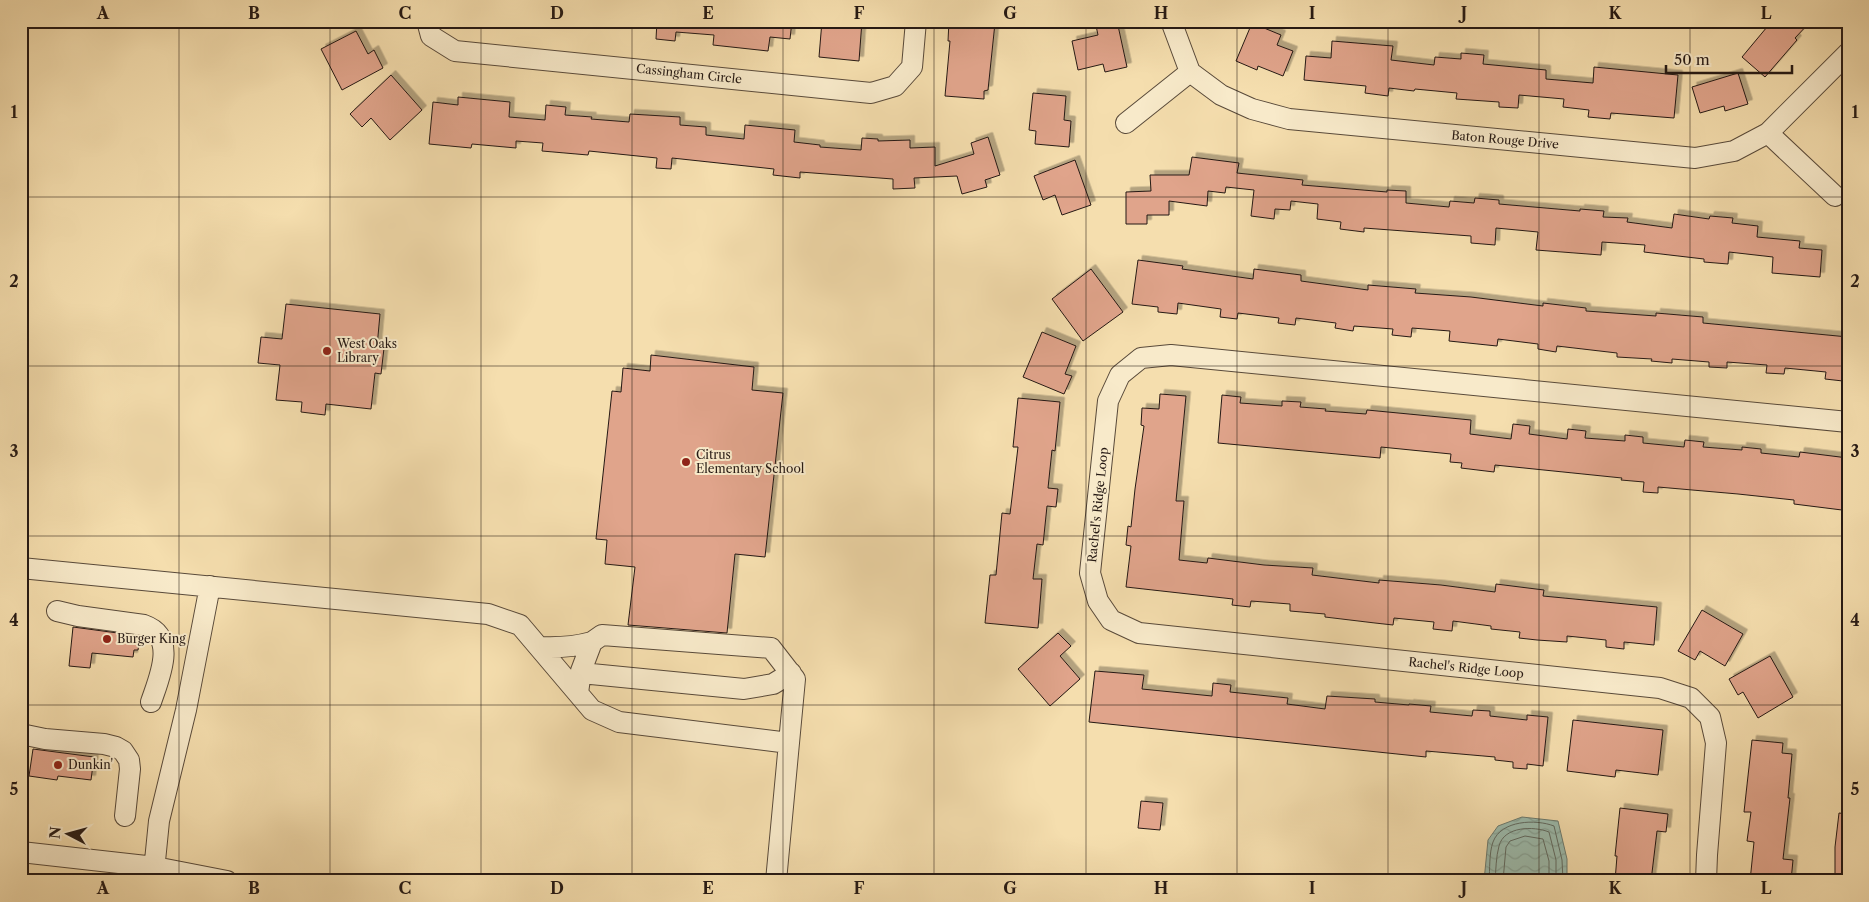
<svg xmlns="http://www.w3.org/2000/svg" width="1869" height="902" font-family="'Libre Caslon Text',serif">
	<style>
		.water { fill: url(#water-waves); stroke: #6c7b70 }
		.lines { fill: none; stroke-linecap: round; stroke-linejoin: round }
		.shore { stroke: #606a61; stroke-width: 1 }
		.building { fill: #e0a48b; stroke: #251914; filter: url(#shadow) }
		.minor-casing { stroke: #594a3a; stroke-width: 22 }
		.minor { stroke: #f8eaca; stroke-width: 20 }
		.grid { fill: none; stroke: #251914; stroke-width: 1; stroke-opacity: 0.55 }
		.poi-dot { fill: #8f2418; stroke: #f8eaca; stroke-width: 2 }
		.labels { text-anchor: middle; stroke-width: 4; stroke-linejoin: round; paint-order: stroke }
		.street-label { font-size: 12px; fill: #251914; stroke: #f8eaca }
		.poi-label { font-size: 12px; fill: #251914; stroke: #f8eaca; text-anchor: start }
		.neatline { fill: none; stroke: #251914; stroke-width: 2 }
		.grid-label { font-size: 16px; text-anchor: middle; font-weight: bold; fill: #251914 }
	</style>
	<defs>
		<pattern id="water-waves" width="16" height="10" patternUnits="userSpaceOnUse" patternTransform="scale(1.25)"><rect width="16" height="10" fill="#9cbcae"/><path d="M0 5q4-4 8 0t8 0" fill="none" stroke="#86a195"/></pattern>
		<filter id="shadow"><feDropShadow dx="4.5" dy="-4.5" stdDeviation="0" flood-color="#0004"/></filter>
	</defs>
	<rect width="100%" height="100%" fill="#f5deae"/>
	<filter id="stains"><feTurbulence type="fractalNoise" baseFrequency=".004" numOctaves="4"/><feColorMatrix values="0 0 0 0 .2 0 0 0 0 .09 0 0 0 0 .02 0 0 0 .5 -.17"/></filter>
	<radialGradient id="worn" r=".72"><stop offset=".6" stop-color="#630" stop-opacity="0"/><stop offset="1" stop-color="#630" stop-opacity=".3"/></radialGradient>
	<path class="water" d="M 1522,817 L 1558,821 L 1567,859 L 1567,881 L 1484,881 L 1488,840 L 1498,826 Z"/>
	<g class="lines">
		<path class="shore" d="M 1489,881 C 1490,869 1489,853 1493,842 C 1501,820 1536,819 1554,826 L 1562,860 L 1563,881
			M 1495,881 C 1496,869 1496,857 1499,846 C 1504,826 1534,826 1549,832 L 1556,860 L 1556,881
			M 1503,881 L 1506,847 L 1510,841 L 1525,836 L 1543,839 L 1549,861 L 1549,881"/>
	</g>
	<path class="building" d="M 657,21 L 792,21 L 790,39 L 770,37 L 768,51 L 713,45 L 714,35 L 676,32 L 675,41 L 656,39 Z
		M 822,21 L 862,21 L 859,61 L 819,57 Z
		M 949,21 L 995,23 L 988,90 L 984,91 L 984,99 L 945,96 L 950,41 L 948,41 Z
		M 1095,21 L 1117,21 L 1127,67 L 1105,72 L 1103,64 L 1078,70 L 1072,41 L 1098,35 Z
		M 1772,21 L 1811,21 L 1795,38 L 1797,40 L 1765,77 L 1742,57 Z
		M 1252,23 L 1281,35 L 1277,45 L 1293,51 L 1283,76 L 1258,66 L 1257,70 L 1236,61 Z
		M 356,31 L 368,54 L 374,50 L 383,68 L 342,90 L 321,49 Z
		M 1332,41 L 1393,46 L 1391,60 L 1434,65 L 1435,57 L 1461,59 L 1461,53 L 1484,55 L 1483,64 L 1546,70 L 1546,79 L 1593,83 L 1594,67 L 1678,75 L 1674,118 L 1611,113 L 1610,119 L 1588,117 L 1589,110 L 1563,107 L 1564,99 L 1519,95 L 1518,108 L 1499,107 L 1499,102 L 1456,99 L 1457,93 L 1415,89 L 1414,91 L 1389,88 L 1388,96 L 1365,93 L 1366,86 L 1304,80 L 1306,56 L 1331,58 Z
		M 1738,73 L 1748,104 L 1725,111 L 1724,106 L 1700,113 L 1692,87 Z
		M 391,75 L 422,110 L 390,140 L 371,118 L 362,127 L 350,114 Z
		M 1033,93 L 1066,96 L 1064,120 L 1071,121 L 1069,147 L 1035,144 L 1036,131 L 1029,130 Z
		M 458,97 L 510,102 L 509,117 L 545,120 L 546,105 L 566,107 L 565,115 L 592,117 L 591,119 L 629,122 L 630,114 L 680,117 L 680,125 L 706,127 L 706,135 L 744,139 L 745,125 L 795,130 L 794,142 L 820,145 L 820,147 L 861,150 L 862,138 L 878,139 L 878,141 L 910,140 L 910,148 L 935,147 L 935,166 L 974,154 L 971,143 L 988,137 L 1000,175 L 985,180 L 987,187 L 962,194 L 957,176 L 914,178 L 915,188 L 893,189 L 893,179 L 800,172 L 800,178 L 773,175 L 774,169 L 672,158 L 671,169 L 656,168 L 657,158 L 589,151 L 588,155 L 542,151 L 543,143 L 516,141 L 516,148 L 472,144 L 471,148 L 429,144 L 433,102 L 458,105 Z
		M 1192,157 L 1239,163 L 1237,173 L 1303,180 L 1302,185 L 1387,192 L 1387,190 L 1406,191 L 1406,203 L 1449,207 L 1450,201 L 1474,203 L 1475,198 L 1499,200 L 1499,204 L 1580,211 L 1580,209 L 1604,211 L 1603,217 L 1628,218 L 1627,222 L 1672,228 L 1674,214 L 1709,219 L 1710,216 L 1733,218 L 1732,223 L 1758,226 L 1757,237 L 1800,241 L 1799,248 L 1822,250 L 1820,277 L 1772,273 L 1773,257 L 1729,252 L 1728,264 L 1704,262 L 1704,259 L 1644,252 L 1645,245 L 1602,242 L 1601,255 L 1536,250 L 1538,232 L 1496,228 L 1495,245 L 1471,243 L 1471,236 L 1364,228 L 1364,232 L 1340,229 L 1341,222 L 1317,219 L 1318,204 L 1291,201 L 1290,210 L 1275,209 L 1274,219 L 1251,216 L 1254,190 L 1226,187 L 1225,193 L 1208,191 L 1207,206 L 1169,201 L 1169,215 L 1147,215 L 1147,224 L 1126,224 L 1126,192 L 1151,191 L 1150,175 L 1189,175 Z
		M 1075,160 L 1091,205 L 1062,215 L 1055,195 L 1043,200 L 1034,176 Z
		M 1138,260 L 1183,266 L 1182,269 L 1253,279 L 1254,269 L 1301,275 L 1301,281 L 1368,290 L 1368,285 L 1416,289 L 1415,293 L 1471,297 L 1543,306 L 1543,303 L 1586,308 L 1586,311 L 1656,316 L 1656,313 L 1703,317 L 1703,323 L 1848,337 L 1848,365 L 1845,365 L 1843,381 L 1825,379 L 1826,372 L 1785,368 L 1784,374 L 1766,373 L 1767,365 L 1727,362 L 1727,368 L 1709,367 L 1709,362 L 1672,359 L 1672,363 L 1651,361 L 1652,359 L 1617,357 L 1617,353 L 1557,346 L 1556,352 L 1538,349 L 1538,344 L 1498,339 L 1497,346 L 1449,341 L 1450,331 L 1412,328 L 1411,337 L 1392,335 L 1393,329 L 1354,326 L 1353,331 L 1335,328 L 1336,323 L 1296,318 L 1295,325 L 1278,323 L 1279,318 L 1238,313 L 1237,319 L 1220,317 L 1221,309 L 1178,303 L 1177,314 L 1158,312 L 1158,307 L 1132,304 Z
		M 1091,269 L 1123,312 L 1083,341 L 1052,299 Z
		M 286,304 L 380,314 L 377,347 L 384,348 L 381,374 L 375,373 L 371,409 L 326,404 L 325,415 L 301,412 L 302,402 L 276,400 L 280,365 L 258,363 L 261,337 L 282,339 Z
		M 1042,332 L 1076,346 L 1065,374 L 1072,376 L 1064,394 L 1023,377 Z
		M 651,355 L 754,367 L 752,390 L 783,393 L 765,557 L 735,554 L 727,633 L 628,625 L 635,567 L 605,564 L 607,540 L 596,539 L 612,391 L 621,392 L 623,368 L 650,371 Z
		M 1160,394 L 1186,396 L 1176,501 L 1184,501 L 1179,560 L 1207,563 L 1208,558 L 1264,565 L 1313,568 L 1312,575 L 1379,583 L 1379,580 L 1441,585 L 1495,592 L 1496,584 L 1544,590 L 1543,596 L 1657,607 L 1654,645 L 1624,642 L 1624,649 L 1606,647 L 1606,640 L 1567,636 L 1567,642 L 1537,640 L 1519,638 L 1520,632 L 1491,629 L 1491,626 L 1453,621 L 1452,631 L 1433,629 L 1434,622 L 1394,618 L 1393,625 L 1375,623 L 1325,617 L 1325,614 L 1290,611 L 1290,604 L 1251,601 L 1250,607 L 1232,605 L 1233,599 L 1126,587 L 1131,546 L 1126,545 L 1128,526 L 1131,527 L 1135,489 L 1144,426 L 1141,425 L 1142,408 L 1159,409 Z
		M 1222,395 L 1241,397 L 1240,403 L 1282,406 L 1282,401 L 1301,402 L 1300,407 L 1326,409 L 1325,411 L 1366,414 L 1367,410 L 1471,420 L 1470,434 L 1511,439 L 1513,424 L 1530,426 L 1529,434 L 1567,439 L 1568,429 L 1586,431 L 1585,438 L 1625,441 L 1625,435 L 1643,437 L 1643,443 L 1684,447 L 1685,440 L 1704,442 L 1703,447 L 1742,450 L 1742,447 L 1761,449 L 1761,453 L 1799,457 L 1800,452 L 1848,458 L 1842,510 L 1794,504 L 1794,500 L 1738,494 L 1658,487 L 1658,493 L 1643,492 L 1644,482 L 1621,480 L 1622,478 L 1495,465 L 1494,472 L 1461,468 L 1462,463 L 1450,462 L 1451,454 L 1381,447 L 1380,458 L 1218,443 Z
		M 1018,398 L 1060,402 L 1055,451 L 1052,450 L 1048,488 L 1058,489 L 1056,507 L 1047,506 L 1043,545 L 1037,544 L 1033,579 L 1042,579 L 1038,628 L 985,623 L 990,575 L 996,575 L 1002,513 L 1010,514 L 1018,447 L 1013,447 Z
		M 1702,610 L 1743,634 L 1725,666 L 1700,651 L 1695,660 L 1678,651 Z
		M 73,627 L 140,636 L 138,650 L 134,650 L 133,657 L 92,653 L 90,668 L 69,666 Z
		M 1058,633 L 1071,646 L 1060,656 L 1080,679 L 1050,706 L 1018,669 Z
		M 1770,656 L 1793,697 L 1758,718 L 1743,692 L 1738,695 L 1729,679 Z
		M 1095,671 L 1144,675 L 1142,689 L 1212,696 L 1213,683 L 1231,685 L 1230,692 L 1288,698 L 1287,704 L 1325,709 L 1327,696 L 1375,699 L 1375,702 L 1409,705 L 1409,704 L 1431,706 L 1430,712 L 1472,716 L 1473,710 L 1490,711 L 1490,716 L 1527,720 L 1527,715 L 1548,717 L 1543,766 L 1527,764 L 1527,769 L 1513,768 L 1513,762 L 1495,760 L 1495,757 L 1426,751 L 1426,757 L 1089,722 Z
		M 1573,720 L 1663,730 L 1658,775 L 1616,770 L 1615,777 L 1567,771 Z
		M 1752,740 L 1783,743 L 1782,753 L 1792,754 L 1788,798 L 1790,798 L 1783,859 L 1793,860 L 1791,881 L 1750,881 L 1754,842 L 1747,841 L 1751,812 L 1744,812 Z
		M 33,749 L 94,757 L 91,780 L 58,776 L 57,780 L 29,776 Z
		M 1141,801 L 1163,803 L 1160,830 L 1138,828 Z
		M 1620,808 L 1668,814 L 1666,832 L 1657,831 L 1651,881 L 1615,881 L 1617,856 L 1615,856 Z
		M 1839,813 L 1848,814 L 1848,881 L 1835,881 L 1835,847 Z"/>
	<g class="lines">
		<defs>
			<path id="minor" d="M 427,21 L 431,36 L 455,51 L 871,93 L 895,86 L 912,67 L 916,21
				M 1171,21 L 1190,72 L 1221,95 L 1252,109 L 1289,119 L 1695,158 L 1734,151 L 1768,133 L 1848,53
				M 1126,123 L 1190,72
				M 1768,133 L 1835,196
				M 21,568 L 488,614 L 520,625 L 592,710 L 619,722 L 789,743
				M 57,611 L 78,616 L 144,625 C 178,637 159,678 151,702
				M 539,647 C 558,648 574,647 592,642
				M 581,673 L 744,689 L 773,684 L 791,673
				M 578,693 L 581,671 L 592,642 L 602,635 L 771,648 L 795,679 L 776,881
				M 21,734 L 45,739 L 104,744 L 116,747 L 123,751 L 129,760 L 130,769 L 125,816
				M 21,852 L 155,867 L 227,881
				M 153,881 L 159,821 L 186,710 L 210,586
				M 1706,881 L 1707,855 L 1716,743 L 1710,717 L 1691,698 L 1660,688 L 1139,633 L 1111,620 L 1098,601 L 1090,573 L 1108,401 L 1120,375 L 1141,358 L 1171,355 L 1848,422"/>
		</defs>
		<use href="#minor" class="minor-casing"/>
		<use href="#minor" class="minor"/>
	</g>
	<path class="grid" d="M 179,21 L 179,881M 330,21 L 330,881M 481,21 L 481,881M 632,21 L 632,881M 783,21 L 783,881M 934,21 L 934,881M 1086,21 L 1086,881M 1237,21 L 1237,881M 1388,21 L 1388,881M 1539,21 L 1539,881M 1690,21 L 1690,881M 21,197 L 1848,197M 21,366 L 1848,366M 21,536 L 1848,536M 21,705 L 1848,705"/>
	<g class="poi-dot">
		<circle cx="327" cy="351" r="5"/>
		<circle cx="686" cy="462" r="5"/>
		<circle cx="107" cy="639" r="5"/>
		<circle cx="58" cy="765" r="5"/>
	</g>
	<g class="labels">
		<g class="street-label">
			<text transform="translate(689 74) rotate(6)" y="4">Cassingham Circle</text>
			<text transform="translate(1505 140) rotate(5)" y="4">Baton Rouge Drive</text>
			<text transform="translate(1098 505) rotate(-84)" y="4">Rachel's Ridge Loop</text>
			<text transform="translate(1466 668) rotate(6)" y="4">Rachel's Ridge Loop</text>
		</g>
		<g class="poi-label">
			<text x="337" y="348">West Oaks<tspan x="337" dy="14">Library</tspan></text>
			<text x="696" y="459">Citrus<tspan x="696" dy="14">Elementary School</tspan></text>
			<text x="117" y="643">Burger King</text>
			<text x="68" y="769">Dunkin'</text>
		</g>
	</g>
	<rect width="1869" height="902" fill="none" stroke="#f5deae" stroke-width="55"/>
	<g transform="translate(68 834) rotate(276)" stroke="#f8eaca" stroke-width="4" paint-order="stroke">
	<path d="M0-4L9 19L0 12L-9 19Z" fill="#251914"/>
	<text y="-8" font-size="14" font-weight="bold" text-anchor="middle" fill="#251914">N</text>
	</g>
	<path d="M1666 65v8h126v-8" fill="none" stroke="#251914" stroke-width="2.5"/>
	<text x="1674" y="65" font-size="15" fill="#251914" stroke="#f8eaca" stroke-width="4" paint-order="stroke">50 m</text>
	<rect x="28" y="28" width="1814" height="846" class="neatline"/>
	<g class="grid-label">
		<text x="103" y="19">A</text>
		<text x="254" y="19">B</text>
		<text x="405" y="19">C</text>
		<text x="557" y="19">D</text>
		<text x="708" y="19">E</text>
		<text x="859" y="19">F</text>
		<text x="1010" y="19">G</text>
		<text x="1161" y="19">H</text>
		<text x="1312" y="19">I</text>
		<text x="1464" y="19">J</text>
		<text x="1615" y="19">K</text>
		<text x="1766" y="19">L</text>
		<text x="14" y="118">1</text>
		<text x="1855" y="118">1</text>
		<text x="14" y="287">2</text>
		<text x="1855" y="287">2</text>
		<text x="14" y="457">3</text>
		<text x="1855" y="457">3</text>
		<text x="14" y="626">4</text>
		<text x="1855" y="626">4</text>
		<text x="14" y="795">5</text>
		<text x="1855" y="795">5</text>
		<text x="103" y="894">A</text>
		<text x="254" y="894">B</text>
		<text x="405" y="894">C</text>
		<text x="557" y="894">D</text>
		<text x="708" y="894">E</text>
		<text x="859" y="894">F</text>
		<text x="1010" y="894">G</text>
		<text x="1161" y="894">H</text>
		<text x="1312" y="894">I</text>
		<text x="1464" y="894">J</text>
		<text x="1615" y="894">K</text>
		<text x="1766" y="894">L</text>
	</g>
	<rect width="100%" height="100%" filter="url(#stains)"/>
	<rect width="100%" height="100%" fill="url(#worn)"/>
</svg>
